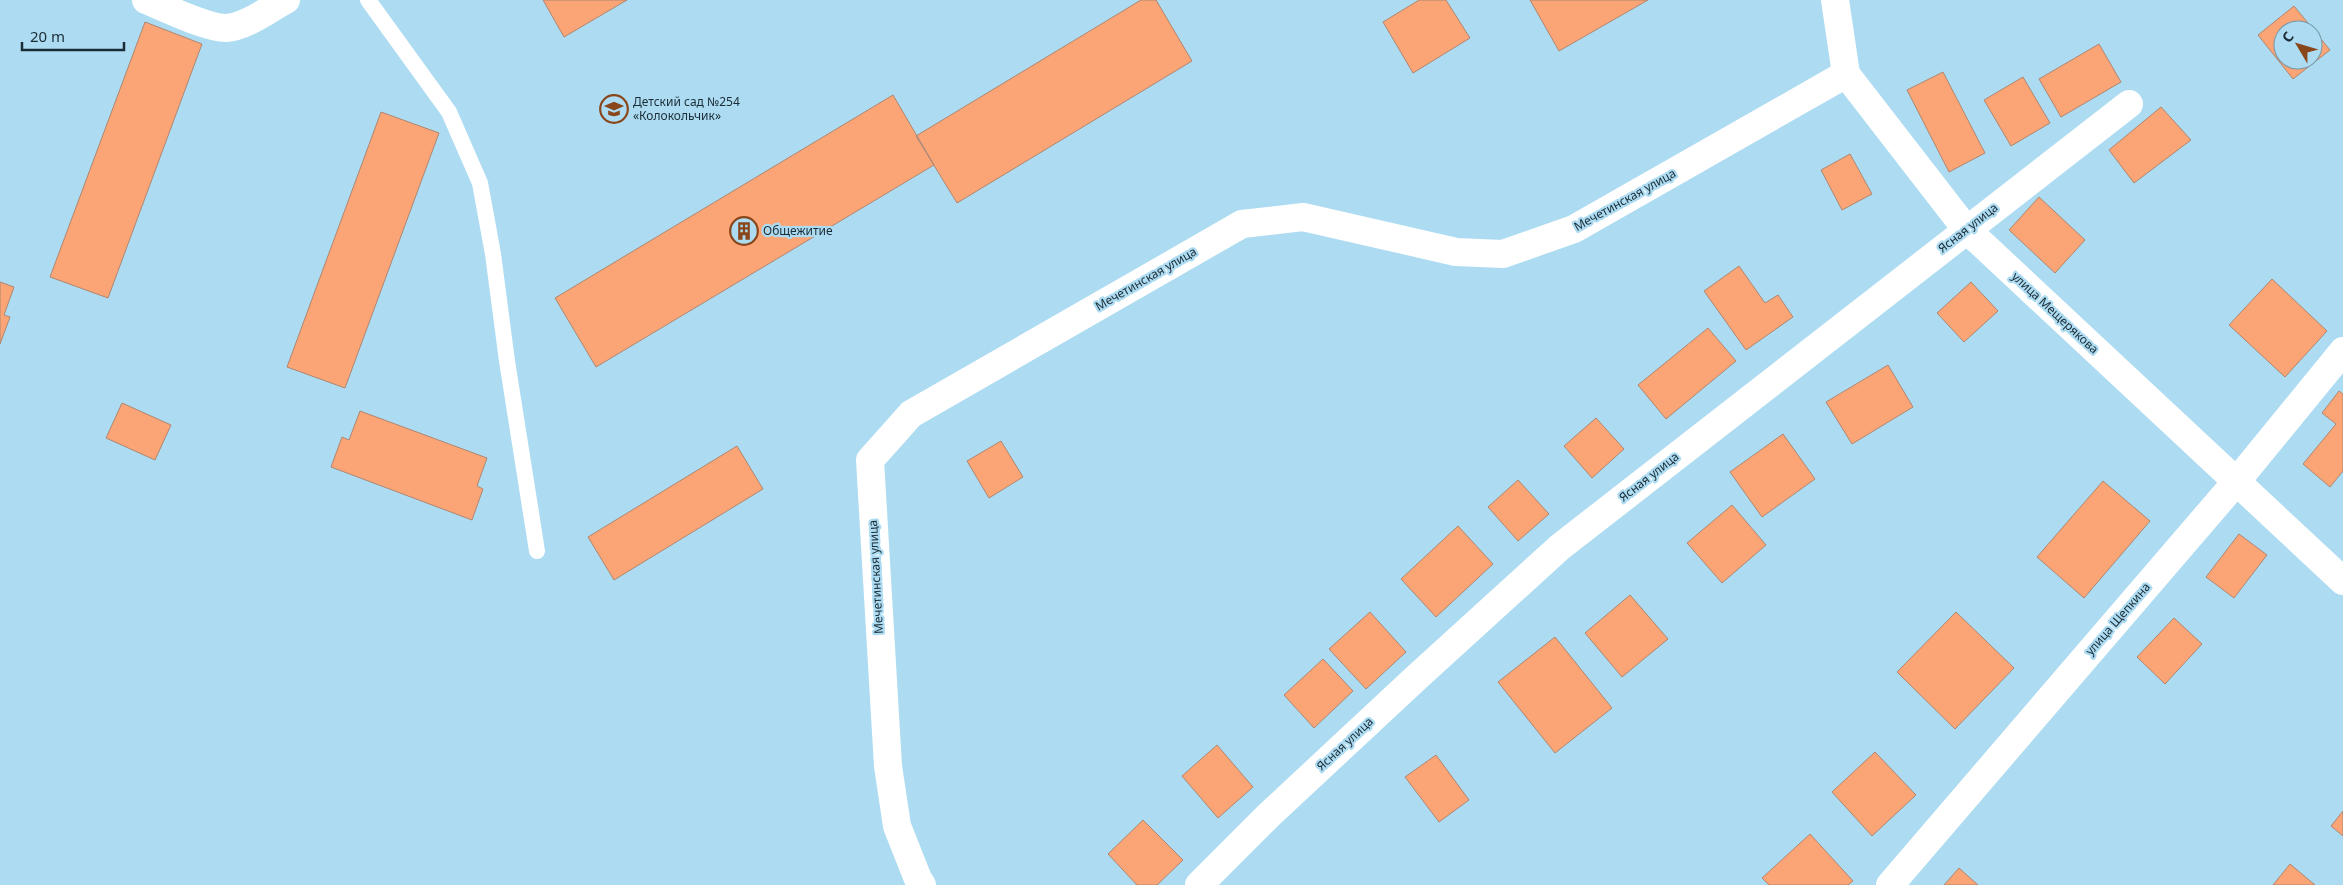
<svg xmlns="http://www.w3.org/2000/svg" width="2343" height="885" font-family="'Noto Sans',sans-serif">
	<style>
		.building { fill: #fba576; stroke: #ae8671; fill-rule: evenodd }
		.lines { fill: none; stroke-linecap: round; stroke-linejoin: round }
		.service { stroke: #fff; stroke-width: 16 }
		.minor { stroke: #fff; stroke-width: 28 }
		.tertiary { stroke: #fff; stroke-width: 28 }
		.labels { text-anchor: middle; stroke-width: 4.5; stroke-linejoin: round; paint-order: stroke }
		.poi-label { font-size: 12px; fill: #1a2c35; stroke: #addcf2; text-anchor: start }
		.street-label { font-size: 12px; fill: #1a2c35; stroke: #addcf2 }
	</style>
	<rect width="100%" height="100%" fill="#addcf2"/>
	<path class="building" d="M 543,0 L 627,0 L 564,37 Z
		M 1141,0 L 1156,0 L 1192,61 L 957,203 L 916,136 Z
		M 1419,0 L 1446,0 L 1470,38 L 1413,73 L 1383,22 Z
		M 1530,0 L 1648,0 L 1559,51 Z
		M 2294,6 L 2330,50 L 2293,79 L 2258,35 ZM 2283,30 L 2313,30 L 2313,60 L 2283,60 Z
		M 145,22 L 202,44 L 108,298 L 50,277 Z
		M 2099,44 L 2121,82 L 2061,117 L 2039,79 Z
		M 1943,72 L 1985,153 L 1949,172 L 1907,90 Z
		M 2023,77 L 2050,123 L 2011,146 L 1984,100 Z
		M 893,95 L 934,165 L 596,367 L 555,298 Z
		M 2161,107 L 2191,140 L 2134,183 L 2109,150 Z
		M 381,112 L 439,133 L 345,388 L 287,367 Z
		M 1850,154 L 1872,194 L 1842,210 L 1821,170 Z
		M 2039,197 L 2085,240 L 2055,273 L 2009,230 Z
		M 1739,266 L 1765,303 L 1778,295 L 1793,317 L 1746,350 L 1704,291 Z
		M 2272,279 L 2327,331 L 2285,377 L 2229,325 Z
		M 0,282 L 14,287 L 4,315 L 10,317 L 0,344 Z
		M 1971,282 L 1998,311 L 1964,342 L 1937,313 Z
		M 1708,328 L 1736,361 L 1666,419 L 1638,385 Z
		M 1888,365 L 1913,407 L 1852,444 L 1826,402 Z
		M 2339,391 L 2343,394 L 2343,471 L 2330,487 L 2303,464 L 2336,424 L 2322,413 Z
		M 122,403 L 171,425 L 155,460 L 106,438 Z
		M 360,411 L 487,458 L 477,486 L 483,489 L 472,520 L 331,467 L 342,437 L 349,440 Z
		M 1596,418 L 1624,449 L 1592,478 L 1564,446 Z
		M 1783,434 L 1815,479 L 1762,517 L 1730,472 Z
		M 1001,441 L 1023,477 L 989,498 L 967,461 Z
		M 737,446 L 763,489 L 614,580 L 588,537 Z
		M 1518,480 L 1549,514 L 1518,541 L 1488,507 Z
		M 2103,481 L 2150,521 L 2084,598 L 2037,557 Z
		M 1732,505 L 1766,545 L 1722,583 L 1687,543 Z
		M 1458,526 L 1493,564 L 1436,617 L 1401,579 Z
		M 2239,534 L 2267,555 L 2234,598 L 2206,577 Z
		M 1630,595 L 1668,639 L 1622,677 L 1585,633 Z
		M 1370,612 L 1406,652 L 1366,689 L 1329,649 Z
		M 1956,612 L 2014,668 L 1955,729 L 1897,672 Z
		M 2174,618 L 2202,644 L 2165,684 L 2137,657 Z
		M 1555,637 L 1612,708 L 1555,753 L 1498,682 Z
		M 1323,659 L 1353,691 L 1314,728 L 1284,695 Z
		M 1217,745 L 1253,787 L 1218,818 L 1182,776 Z
		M 1875,752 L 1916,795 L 1872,836 L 1832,792 Z
		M 1436,755 L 1469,800 L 1439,822 L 1405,777 Z
		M 2343,811 L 2343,836 L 2331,826 Z
		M 1143,820 L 1183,860 L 1157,885 L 1137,885 L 1108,854 Z
		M 1810,834 L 1853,881 L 1848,885 L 1769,885 L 1762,878 Z
		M 2290,864 L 2315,885 L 2273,885 Z
		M 1959,868 L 1978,885 L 1944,885 Z"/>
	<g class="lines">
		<path class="service" d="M 368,0 L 449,112 L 480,183 L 493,254 L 507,361 L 537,551"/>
		<path class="minor" d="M 146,0 C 166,8 206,28 226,28 C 246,27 269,9 286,0
			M 922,885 L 918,879 L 897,826 L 888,766 L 870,460 L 911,414 L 1242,224 L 1303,217 L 1456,252 L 1503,254 L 1574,229 L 1846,74
			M 1199,885 L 1269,815 L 1416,678 L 1560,547 L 2129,104
			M 1890,885 L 2236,482 L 2343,351"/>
		<path class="tertiary" d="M 1835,0 L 1846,74 L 1966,229 L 2343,581"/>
	</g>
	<defs>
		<symbol id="school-ring" viewBox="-11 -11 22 22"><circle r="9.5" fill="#addcf2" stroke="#8a461b" stroke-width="1.5"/><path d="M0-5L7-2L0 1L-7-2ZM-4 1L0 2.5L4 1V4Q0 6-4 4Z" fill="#8a461b"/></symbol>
		<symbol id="building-ring" viewBox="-11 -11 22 22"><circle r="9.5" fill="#addcf2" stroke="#8a461b" stroke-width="1.5"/><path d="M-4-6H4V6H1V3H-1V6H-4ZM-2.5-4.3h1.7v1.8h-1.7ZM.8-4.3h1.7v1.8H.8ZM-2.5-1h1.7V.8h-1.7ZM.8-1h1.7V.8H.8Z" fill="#8a461b"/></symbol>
	</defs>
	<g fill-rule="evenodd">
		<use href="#school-ring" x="598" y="93" width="32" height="32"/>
		<use href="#building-ring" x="728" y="215" width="32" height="32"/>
	</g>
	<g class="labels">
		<g class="poi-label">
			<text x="633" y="106">Детский сад №254<tspan x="633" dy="14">«Колокольчик»</tspan></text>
			<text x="763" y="235">Общежитие</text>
		</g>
		<g class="street-label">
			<text transform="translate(1625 200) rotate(-29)" y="4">Мечетинская улица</text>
			<text transform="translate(1968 228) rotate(-38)" y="4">Ясная улица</text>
			<text transform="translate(1146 279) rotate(-30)" y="4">Мечетинская улица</text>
			<text transform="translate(2055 313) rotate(43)" y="4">улица Мещерякова</text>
			<text transform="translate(1649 477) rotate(-38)" y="4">Ясная улица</text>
			<text transform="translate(876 577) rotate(-93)" y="4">Мечетинская улица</text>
			<text transform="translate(2118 619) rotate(-49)" y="4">улица Щепкина</text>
			<text transform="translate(1345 744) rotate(-43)" y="4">Ясная улица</text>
		</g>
	</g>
	<g transform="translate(2298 45) rotate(308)"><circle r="24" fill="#addcf2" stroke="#7296a6"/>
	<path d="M0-4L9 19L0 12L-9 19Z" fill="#8a461b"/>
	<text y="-8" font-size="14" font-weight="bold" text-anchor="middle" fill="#1a2c35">С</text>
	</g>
	<path d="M22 42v8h102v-8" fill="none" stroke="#1a2c35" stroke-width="2.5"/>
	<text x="30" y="42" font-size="15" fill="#1a2c35" stroke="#addcf2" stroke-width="4" paint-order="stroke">20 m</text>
</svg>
